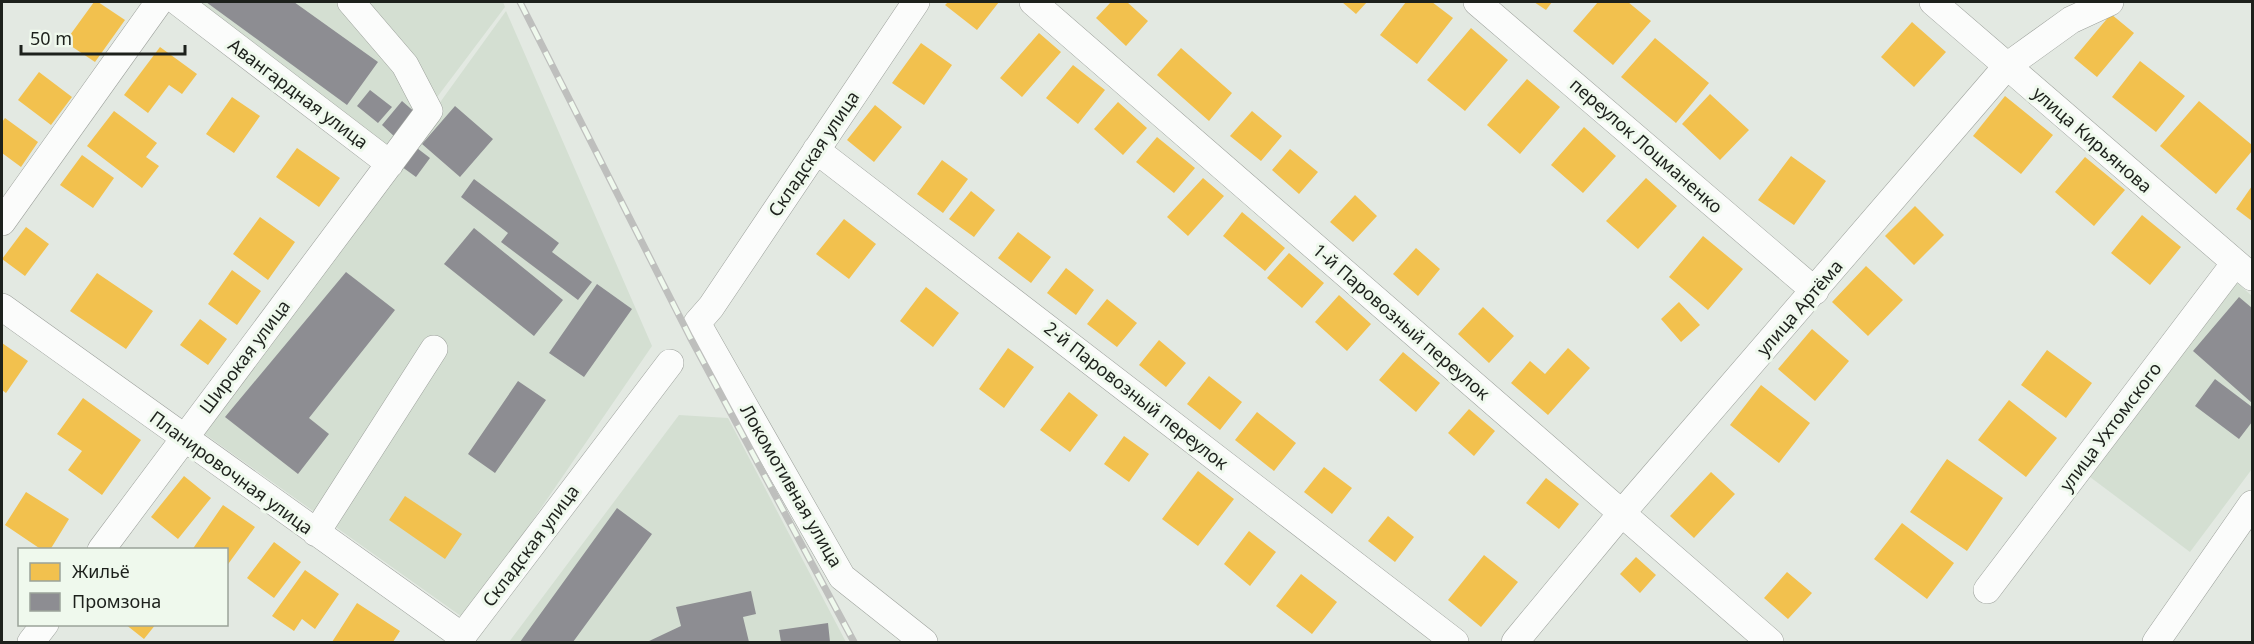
<svg xmlns="http://www.w3.org/2000/svg" width="2254" height="644" font-family="'Noto Sans',sans-serif">
	<style>
		.built { fill: #d4dfd2 }
		.homes { fill: #f2c14e }
		.industry { fill: #8d8d92 }
		.lines { fill: none; stroke-linecap: round; stroke-linejoin: round }
		.minor-casing { stroke: #9da19c; stroke-width: 28 }
		.minor { stroke: #fbfcfb; stroke-width: 27 }
		.rail-casing { stroke: #bebfbd; stroke-width: 7 }
		.rail { stroke: #eff9ed; stroke-width: 4.5; stroke-dasharray: 14; stroke-linecap: butt }
		.labels { text-anchor: middle; stroke-width: 6; stroke-linejoin: round; paint-order: stroke }
		.street-label { font-size: 18px; fill: #1d211c; stroke: #eff9ed }
	</style>
	<rect width="100%" height="100%" fill="#e3e9e2"/>
	<path class="built" d="M 197,2 L 503,2 L 505,7 L 395,153 Z
		M 506,11 L 652,346 L 465,619 L 202,432 Z
		M 2236,282 L 2252,296 L 2252,469 L 2190,552 L 2090,477 Z
		M 679,415 L 728,418 L 846,642 L 509,642 Z"/>
	<path class="homes" d="M 94,2 L 98,2 L 125,20 L 95,62 L 65,42 Z
		M 948,2 L 999,2 L 977,30 L 945,5 Z
		M 1111,2 L 1127,2 L 1148,21 L 1126,46 L 1096,18 Z
		M 1342,2 L 1367,2 L 1356,14 Z
		M 1406,2 L 1432,2 L 1453,18 L 1417,64 L 1380,35 Z
		M 1534,2 L 1552,2 L 1546,10 Z
		M 1598,2 L 1628,2 L 1651,21 L 1613,65 L 1573,31 Z
		M 2111,14 L 2134,33 L 2097,77 L 2074,58 Z
		M 1912,22 L 1946,52 L 1914,87 L 1881,57 Z
		M 1471,28 L 1508,60 L 1465,111 L 1427,80 Z
		M 1039,33 L 1061,52 L 1022,97 L 1000,78 Z
		M 1655,38 L 1709,83 L 1676,123 L 1621,77 Z
		M 921,43 L 952,65 L 924,105 L 892,83 Z
		M 160,47 L 197,74 L 182,94 L 169,85 L 148,113 L 124,95 Z
		M 1181,48 L 1232,93 L 1209,121 L 1157,75 Z
		M 2140,61 L 2185,96 L 2156,132 L 2112,97 Z
		M 1073,65 L 1105,90 L 1078,124 L 1046,98 Z
		M 39,72 L 72,97 L 51,125 L 18,100 Z
		M 1527,79 L 1560,107 L 1520,154 L 1487,125 Z
		M 1710,94 L 1749,130 L 1720,160 L 1682,124 Z
		M 2005,96 L 2053,135 L 2021,174 L 1973,136 Z
		M 232,97 L 260,116 L 234,153 L 206,134 Z
		M 2199,101 L 2252,145 L 2252,151 L 2216,194 L 2160,146 Z
		M 1118,102 L 1147,128 L 1123,155 L 1094,129 Z
		M 875,105 L 902,127 L 874,162 L 847,140 Z
		M 114,111 L 157,143 L 146,157 L 159,166 L 142,188 L 87,146 Z
		M 1252,111 L 1282,136 L 1261,161 L 1230,136 Z
		M 5,118 L 38,142 L 21,167 L 2,153 L 2,122 Z
		M 1584,127 L 1616,156 L 1583,193 L 1551,165 Z
		M 1157,137 L 1195,168 L 1174,193 L 1136,162 Z
		M 297,148 L 340,178 L 319,207 L 276,177 Z
		M 1290,149 L 1318,172 L 1299,194 L 1272,170 Z
		M 82,155 L 114,178 L 93,208 L 60,185 Z
		M 1791,156 L 1826,181 L 1794,225 L 1758,200 Z
		M 2085,157 L 2125,190 L 2094,226 L 2055,192 Z
		M 942,160 L 968,179 L 943,213 L 917,194 Z
		M 1203,178 L 1224,196 L 1188,236 L 1167,217 Z
		M 1646,178 L 1677,206 L 1638,249 L 1606,221 Z
		M 2252,186 L 2252,221 L 2236,209 Z
		M 971,191 L 995,210 L 974,237 L 949,219 Z
		M 1355,195 L 1377,216 L 1353,242 L 1330,222 Z
		M 1915,206 L 1944,235 L 1914,265 L 1885,236 Z
		M 1242,212 L 1285,248 L 1265,271 L 1223,236 Z
		M 2142,215 L 2181,247 L 2150,285 L 2111,253 Z
		M 260,217 L 295,242 L 268,280 L 233,254 Z
		M 844,219 L 876,244 L 849,279 L 816,254 Z
		M 26,227 L 49,244 L 25,276 L 2,259 Z
		M 1018,232 L 1051,257 L 1031,283 L 998,258 Z
		M 1703,236 L 1743,269 L 1708,310 L 1669,277 Z
		M 1416,248 L 1440,269 L 1418,296 L 1393,274 Z
		M 1289,253 L 1324,283 L 1302,308 L 1267,278 Z
		M 1866,266 L 1903,300 L 1868,336 L 1832,302 Z
		M 1066,268 L 1094,290 L 1076,315 L 1047,293 Z
		M 232,270 L 261,291 L 237,325 L 208,304 Z
		M 97,273 L 153,311 L 126,349 L 70,311 Z
		M 926,287 L 959,313 L 933,347 L 900,321 Z
		M 1339,295 L 1371,324 L 1347,351 L 1315,322 Z
		M 1107,299 L 1137,323 L 1117,347 L 1087,324 Z
		M 1679,302 L 1700,325 L 1681,342 L 1661,319 Z
		M 1483,307 L 1514,336 L 1489,363 L 1458,334 Z
		M 200,319 L 227,339 L 208,365 L 180,345 Z
		M 1812,329 L 1849,361 L 1815,401 L 1778,369 Z
		M 1159,340 L 1186,363 L 1166,387 L 1139,365 Z
		M 2,343 L 28,361 L 6,393 L 2,390 Z
		M 1008,348 L 1034,367 L 1004,408 L 979,389 Z
		M 1568,348 L 1590,368 L 1548,415 L 1511,383 L 1530,361 L 1545,374 Z
		M 2047,350 L 2092,383 L 2066,418 L 2021,385 Z
		M 1403,352 L 1440,383 L 1416,412 L 1379,380 Z
		M 1209,376 L 1242,402 L 1220,430 L 1187,404 Z
		M 1761,385 L 1810,423 L 1779,463 L 1730,425 Z
		M 1069,392 L 1098,415 L 1070,452 L 1040,430 Z
		M 83,398 L 141,440 L 102,495 L 68,470 L 82,451 L 57,434 Z
		M 2009,400 L 2057,438 L 2026,477 L 1978,440 Z
		M 1469,409 L 1495,431 L 1474,456 L 1448,433 Z
		M 1257,412 L 1296,443 L 1274,471 L 1235,440 Z
		M 1124,436 L 1149,454 L 1129,482 L 1104,464 Z
		M 1947,459 L 2003,498 L 1967,551 L 1910,512 Z
		M 1324,467 L 1352,488 L 1332,514 L 1304,492 Z
		M 1198,471 L 1234,499 L 1198,546 L 1162,519 Z
		M 1711,472 L 1735,494 L 1694,538 L 1670,516 Z
		M 184,476 L 211,498 L 178,539 L 151,517 Z
		M 1546,478 L 1579,504 L 1559,529 L 1526,503 Z
		M 26,492 L 69,519 L 50,550 L 42,550 L 5,525 Z
		M 405,496 L 462,534 L 445,559 L 389,520 Z
		M 223,505 L 255,527 L 226,567 L 226,550 L 192,550 Z
		M 1388,516 L 1414,537 L 1395,562 L 1368,541 Z
		M 1902,523 L 1954,563 L 1927,599 L 1874,559 Z
		M 1249,531 L 1276,552 L 1250,586 L 1224,564 Z
		M 274,542 L 301,562 L 274,598 L 247,578 Z
		M 1484,555 L 1518,582 L 1481,627 L 1448,600 Z
		M 1636,557 L 1656,575 L 1640,593 L 1620,574 Z
		M 305,570 L 339,594 L 315,629 L 302,619 L 294,631 L 272,616 Z
		M 1787,572 L 1812,593 L 1788,619 L 1764,598 Z
		M 1301,574 L 1337,602 L 1312,634 L 1276,606 Z
		M 357,603 L 400,631 L 393,642 L 332,642 Z
		M 125,624 L 156,624 L 144,639 Z"/>
	<path class="industry" d="M 206,2 L 294,2 L 378,62 L 347,105 Z
		M 370,90 L 392,107 L 378,123 L 357,106 Z
		M 402,101 L 417,114 L 396,138 L 382,125 Z
		M 455,106 L 493,139 L 460,177 L 422,144 Z
		M 413,145 L 430,158 L 416,177 L 398,164 Z
		M 474,179 L 559,243 L 552,252 L 592,282 L 578,300 L 501,242 L 508,233 L 461,197 Z
		M 474,228 L 563,300 L 534,336 L 444,264 Z
		M 346,272 L 395,310 L 309,418 L 329,434 L 298,474 L 225,417 Z
		M 597,284 L 632,309 L 584,377 L 549,353 Z
		M 2239,297 L 2252,308 L 2252,403 L 2193,351 Z
		M 2215,379 L 2252,407 L 2252,422 L 2239,439 L 2195,406 Z
		M 518,381 L 546,400 L 495,473 L 468,454 Z
		M 617,508 L 652,534 L 573,642 L 520,642 Z
		M 751,591 L 756,614 L 743,617 L 749,642 L 647,642 L 681,626 L 676,607 Z
		M 828,623 L 830,642 L 781,642 L 779,630 Z"/>
	<g class="lines">
		<defs>
			<path id="minor" d="M 178,2 L 390,164
				M 916,2 L 711,307 L 697,323 L 842,577 L 924,642
				M 1033,2 L 1770,642
				M 1477,2 L 1815,291
				M 1933,2 L 2252,277
				M 816,150 L 1455,642
				M 2,222 L 159,2
				M 2,307 L 463,637
				M 316,533 L 434,349
				M 101,550 L 429,111 L 405,65 L 351,2
				M 1987,590 L 2235,263
				M 31,642 L 45,624
				M 458,642 L 670,363
				M 1515,642 L 1621,514 L 2007,66 L 2071,20 L 2110,2
				M 2156,642 L 2252,504"/>
		</defs>
		<use href="#minor" class="minor-casing"/>
		<use href="#minor" class="minor"/>
		<defs>
			<path id="rail" d="M 520,2 L 690,337 L 854,642"/>
		</defs>
		<use href="#rail" class="rail-casing"/>
		<use href="#rail" class="rail"/>
	</g>
	<g class="labels">
		<g class="street-label">
			<text transform="translate(298 94) rotate(37)" y="6">Авангардная улица</text>
			<text transform="translate(2092 140) rotate(41)" y="6">улица Кирьянова</text>
			<text transform="translate(1646 146) rotate(41)" y="6">переулок Лоцманенко</text>
			<text transform="translate(814 154) rotate(-56)" y="6">Складская улица</text>
			<text transform="translate(1800 308) rotate(-49)" y="6">улица Артёма</text>
			<text transform="translate(1401 322) rotate(41)" y="6">1-й Паровозный переулок</text>
			<text transform="translate(245 357) rotate(-53)" y="6">Широкая улица</text>
			<text transform="translate(1136 396) rotate(38)" y="6">2-й Паровозный переулок</text>
			<text transform="translate(2111 427) rotate(-53)" y="6">улица Ухтомского</text>
			<text transform="translate(231 473) rotate(36)" y="6">Планировочная улица</text>
			<text transform="translate(791 486) rotate(60)" y="6">Локомотивная улица</text>
			<text transform="translate(531 546) rotate(-53)" y="6">Складская улица</text>
		</g>
	</g>
	<rect width="2254" height="644" fill="none" stroke="#1d211c" stroke-width="6"/>
	<rect x="18" y="548" width="210" height="78" fill="#eff9ed" stroke="#9ba399" stroke-width="1.5"/>
	<rect x="30" y="563" width="30" height="18" fill="#f2c14e" stroke="#9ba399" stroke-width="1.5"/>
	<text x="72" y="578" font-size="18" fill="#1d211c">Жильё</text>
	<rect x="30" y="593" width="30" height="18" fill="#8d8d92" stroke="#9ba399" stroke-width="1.5"/>
	<text x="72" y="608" font-size="18" fill="#1d211c">Промзона</text>
	<path d="M21 45v9h164v-9" fill="none" stroke="#1d211c" stroke-width="3"/>
	<text x="30" y="45" font-size="18" fill="#1d211c" stroke="#eff9ed" stroke-width="4.5" paint-order="stroke">50 m</text>
</svg>
